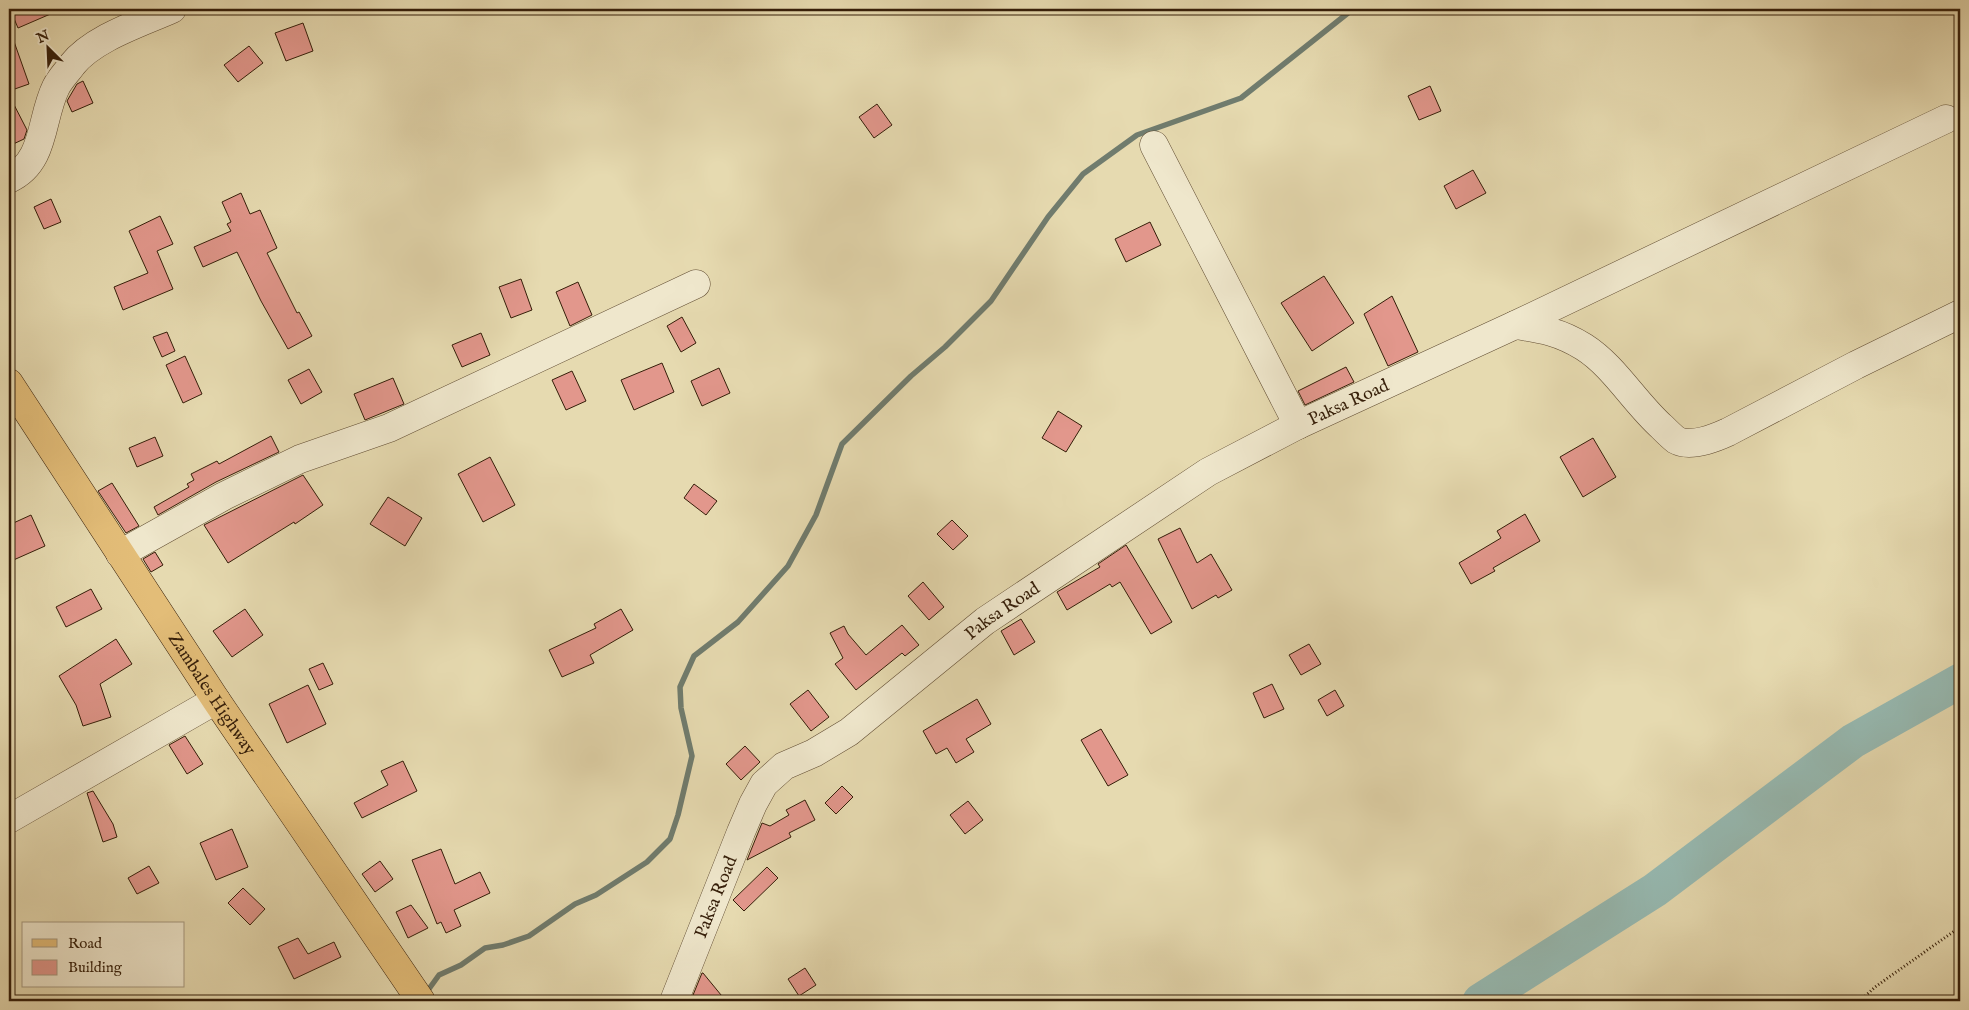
<svg xmlns="http://www.w3.org/2000/svg" width="1969" height="1010" font-family="'IM FELL English',serif">
	<style>
		.lines { fill: none; stroke-linecap: round; stroke-linejoin: round }
		.stream { stroke: #707c6e; stroke-width: 5.5 }
		.river { stroke: #97bab2; stroke-width: 35 }
		.building { fill: #e2978c; stroke: #351e09 }
		.minor-casing { stroke: #614d33; stroke-width: 29 }
		.major-casing { stroke: #351e09; stroke-width: 29 }
		.path { stroke: #351e09; stroke-width: 3; stroke-dasharray: 1 2.5; stroke-linecap: butt }
		.minor { stroke: #efe7cc; stroke-width: 28 }
		.major { stroke: #e3bd78; stroke-width: 28 }
		.labels { text-anchor: middle; stroke-width: 4; stroke-linejoin: round; paint-order: stroke }
		.street-label { font-size: 18px; fill: #351e09; stroke: #efe7cc }
	</style>
	<rect width="100%" height="100%" fill="#e6dab0"/>
	<filter id="stains"><feTurbulence type="fractalNoise" baseFrequency=".004" numOctaves="4"/><feColorMatrix values="0 0 0 0 .2 0 0 0 0 .09 0 0 0 0 .02 0 0 0 .5 -.17"/></filter>
	<radialGradient id="worn" r=".72"><stop offset=".6" stop-color="#630" stop-opacity="0"/><stop offset="1" stop-color="#630" stop-opacity=".3"/></radialGradient>
	<g class="lines">
		<path class="stream" d="M 426,993 L 439,975 L 461,965 L 485,948 L 503,945 L 529,936 L 575,904 L 596,895 L 647,862 L 670,839 L 678,815 L 692,756 L 681,708 L 680,687 L 694,656 L 738,622 L 788,566 L 816,515 L 842,444 L 911,376 L 945,347 L 991,301 L 1048,217 L 1083,174 L 1137,135 L 1241,98 L 1353,9"/>
		<path class="river" d="M 1480,1001 L 1655,890 L 1853,741 L 1960,681"/>
	</g>
	<path class="building" d="M 10,9 L 62,9 L 18,28 Z
		M 303,23 L 313,51 L 286,61 L 275,33 Z
		M 11,33 L 29,84 L 9,91 L 9,34 Z
		M 249,46 L 263,63 L 238,82 L 224,65 Z
		M 83,81 L 93,103 L 72,112 L 67,101 L 77,84 Z
		M 1430,86 L 1441,111 L 1419,120 L 1408,96 Z
		M 9,95 L 27,130 L 24,139 L 9,146 Z
		M 877,104 L 892,125 L 874,138 L 859,117 Z
		M 1473,170 L 1486,193 L 1456,209 L 1444,186 Z
		M 241,193 L 250,214 L 260,210 L 277,248 L 267,253 L 297,313 L 299,312 L 312,336 L 288,349 L 261,301 L 237,252 L 203,267 L 194,247 L 231,231 L 227,224 L 231,222 L 222,202 Z
		M 51,199 L 61,222 L 44,229 L 34,207 Z
		M 160,216 L 173,244 L 157,251 L 173,289 L 123,310 L 114,287 L 148,273 L 129,231 Z
		M 1150,222 L 1161,245 L 1126,262 L 1115,239 Z
		M 1324,276 L 1354,323 L 1312,351 L 1281,303 Z
		M 521,279 L 532,310 L 511,318 L 499,287 Z
		M 578,282 L 592,315 L 570,326 L 556,292 Z
		M 1392,296 L 1418,352 L 1388,366 L 1364,314 Z
		M 682,317 L 696,343 L 681,352 L 667,326 Z
		M 167,332 L 175,351 L 162,357 L 153,337 Z
		M 481,333 L 490,355 L 462,367 L 452,345 Z
		M 185,356 L 202,394 L 183,403 L 166,365 Z
		M 662,363 L 674,392 L 634,410 L 621,380 Z
		M 1346,367 L 1354,382 L 1305,405 L 1298,391 Z
		M 719,368 L 730,393 L 702,406 L 691,381 Z
		M 309,369 L 322,392 L 301,404 L 288,380 Z
		M 572,371 L 586,401 L 566,410 L 552,380 Z
		M 393,378 L 404,404 L 365,420 L 354,394 Z
		M 1058,411 L 1082,426 L 1066,452 L 1042,438 Z
		M 271,436 L 279,452 L 216,482 L 158,515 L 154,507 L 189,487 L 187,484 L 194,480 L 191,474 L 217,461 L 219,464 Z
		M 155,437 L 163,456 L 137,467 L 129,448 Z
		M 1593,438 L 1616,477 L 1583,497 L 1560,457 Z
		M 490,457 L 515,505 L 483,522 L 458,474 Z
		M 303,475 L 323,505 L 295,524 L 294,522 L 228,563 L 204,525 Z
		M 112,483 L 139,526 L 126,533 L 98,491 Z
		M 694,484 L 717,501 L 706,515 L 684,498 Z
		M 388,497 L 422,518 L 405,546 L 370,524 Z
		M 1525,514 L 1540,541 L 1493,568 L 1495,571 L 1471,584 L 1459,563 L 1501,538 L 1497,531 Z
		M 31,515 L 45,546 L 9,562 L 9,525 Z
		M 952,520 L 968,536 L 953,550 L 937,534 Z
		M 1180,528 L 1197,563 L 1211,554 L 1232,590 L 1218,598 L 1216,595 L 1192,609 L 1158,539 Z
		M 1126,545 L 1172,622 L 1151,634 L 1120,582 L 1112,587 L 1110,584 L 1067,610 L 1057,592 L 1100,567 L 1098,564 Z
		M 155,552 L 163,565 L 151,572 L 143,559 Z
		M 923,582 L 944,607 L 929,620 L 908,596 Z
		M 91,589 L 102,609 L 66,627 L 56,607 Z
		M 245,609 L 263,635 L 232,657 L 213,631 Z
		M 621,609 L 633,630 L 590,655 L 594,663 L 562,677 L 549,650 L 596,628 L 594,624 Z
		M 1021,619 L 1035,642 L 1014,655 L 1001,631 Z
		M 902,625 L 919,645 L 905,656 L 902,653 L 856,690 L 835,664 L 843,658 L 830,633 L 844,626 L 848,634 L 866,655 Z
		M 116,639 L 132,664 L 100,684 L 111,717 L 83,726 L 76,705 L 59,676 Z
		M 1309,644 L 1321,664 L 1301,675 L 1289,655 Z
		M 323,663 L 333,684 L 319,690 L 309,669 Z
		M 1272,684 L 1284,709 L 1264,718 L 1253,693 Z
		M 308,685 L 326,724 L 287,743 L 269,704 Z
		M 808,690 L 829,717 L 811,731 L 790,704 Z
		M 1335,690 L 1344,706 L 1327,716 L 1318,700 Z
		M 977,699 L 991,724 L 966,739 L 974,752 L 956,763 L 947,748 L 936,754 L 923,731 Z
		M 1101,729 L 1128,775 L 1108,786 L 1081,740 Z
		M 185,736 L 203,764 L 187,774 L 169,745 Z
		M 745,746 L 760,762 L 741,780 L 726,764 Z
		M 403,761 L 417,791 L 362,818 L 354,803 L 388,785 L 381,771 Z
		M 842,786 L 853,797 L 836,814 L 825,803 Z
		M 93,791 L 113,824 L 117,837 L 103,842 L 87,793 Z
		M 805,800 L 815,820 L 789,833 L 791,837 L 747,860 L 762,823 L 770,826 L 789,815 L 786,810 Z
		M 968,801 L 983,820 L 965,834 L 950,815 Z
		M 232,829 L 248,867 L 216,880 L 200,843 Z
		M 441,849 L 455,884 L 480,872 L 490,893 L 454,910 L 461,926 L 446,933 L 441,922 L 437,924 L 412,860 Z
		M 380,861 L 393,879 L 375,892 L 362,874 Z
		M 149,866 L 159,883 L 137,894 L 128,878 Z
		M 767,867 L 778,878 L 744,911 L 733,900 Z
		M 243,888 L 265,909 L 250,925 L 228,903 Z
		M 411,905 L 428,928 L 408,938 L 396,912 Z
		M 298,938 L 308,954 L 334,942 L 341,957 L 294,979 L 278,947 Z
		M 805,968 L 816,985 L 799,996 L 788,979 Z
		M 702,973 L 703,973 L 726,1001 L 693,1001 L 691,1000 Z"/>
	<g class="lines">
		<defs>
			<g id="minor">
				<path d="M 1154,145 L 1298,425"/>
				<path d="M 9,179 C 46,162 40,119 56,87 C 60,79 67,72 72,65 C 93,38 141,23 172,9"/>
				<path d="M 1515,325 C 1542,329 1560,332 1584,347 C 1614,366 1635,403 1662,427 C 1666,431 1671,436 1676,440 C 1690,448 1715,438 1728,432 L 1856,365 L 1960,314"/>
				<path d="M 120,554 L 224,496 L 300,459 L 389,428 L 696,284"/>
				<path d="M 9,819 L 216,700"/>
				<path id="s1" d="M 674,1001 L 741,832 L 753,804 L 764,784 L 784,766 L 814,753 L 849,732 L 985,621 L 1208,472 L 1298,425 L 1515,325 L 1946,119"/>
			</g>
			<g id="major">
				<path id="s2" d="M 9,383 L 216,700 L 421,1001"/>
			</g>
		</defs>
		<use href="#minor" class="minor-casing"/>
		<use href="#major" class="major-casing"/>
		<path class="path" d="M 1860,1001 L 1875,987 L 1960,927"/>
		<use href="#minor" class="minor"/>
		<use href="#major" class="major"/>
	</g>
	<g class="labels">
		<g class="street-label">
			<text dy="6" stroke="none"><textPath href="#s1" startOffset="936">Paksa Road</textPath></text>
			<text dy="6" stroke="none"><textPath href="#s1" startOffset="531">Paksa Road</textPath></text>
			<text dy="6" stroke="none"><textPath href="#s2" startOffset="371">Zambales Highway</textPath></text>
			<text dy="6" stroke="none"><textPath href="#s1" startOffset="112">Paksa Road</textPath></text>
		</g>
	</g>
	<rect width="1969" height="1010" fill="none" stroke="#e6dab0" stroke-width="30"/>
	<rect x="10" y="10" width="1949" height="990" fill="none" stroke="#351e09" stroke-width="2.5"/>
	<rect x="15" y="15" width="1939" height="980" fill="none" stroke="#351e09"/>
	<rect x="22" y="922" width="162" height="65" fill="#efe7cc" stroke="#a5977e"/>
	<rect x="32" y="939" width="25" height="8" fill="#e3bd78" stroke="#a5977e"/>
	<text x="68" y="948" font-size="15" fill="#351e09">Road</text>
	<rect x="32" y="960" width="25" height="15" fill="#e2978c" stroke="#a5977e"/>
	<text x="68" y="972" font-size="15" fill="#351e09">Building</text>
	<g transform="translate(48 48) rotate(336)" stroke="#efe7cc" stroke-width="4" paint-order="stroke">
	<path d="M0-4L9 19L0 12L-9 19Z" fill="#351e09"/>
	<text y="-8" font-size="14" font-weight="bold" text-anchor="middle" fill="#351e09">N</text>
	</g>
	<rect width="100%" height="100%" filter="url(#stains)"/>
	<rect width="100%" height="100%" fill="url(#worn)"/>
</svg>
